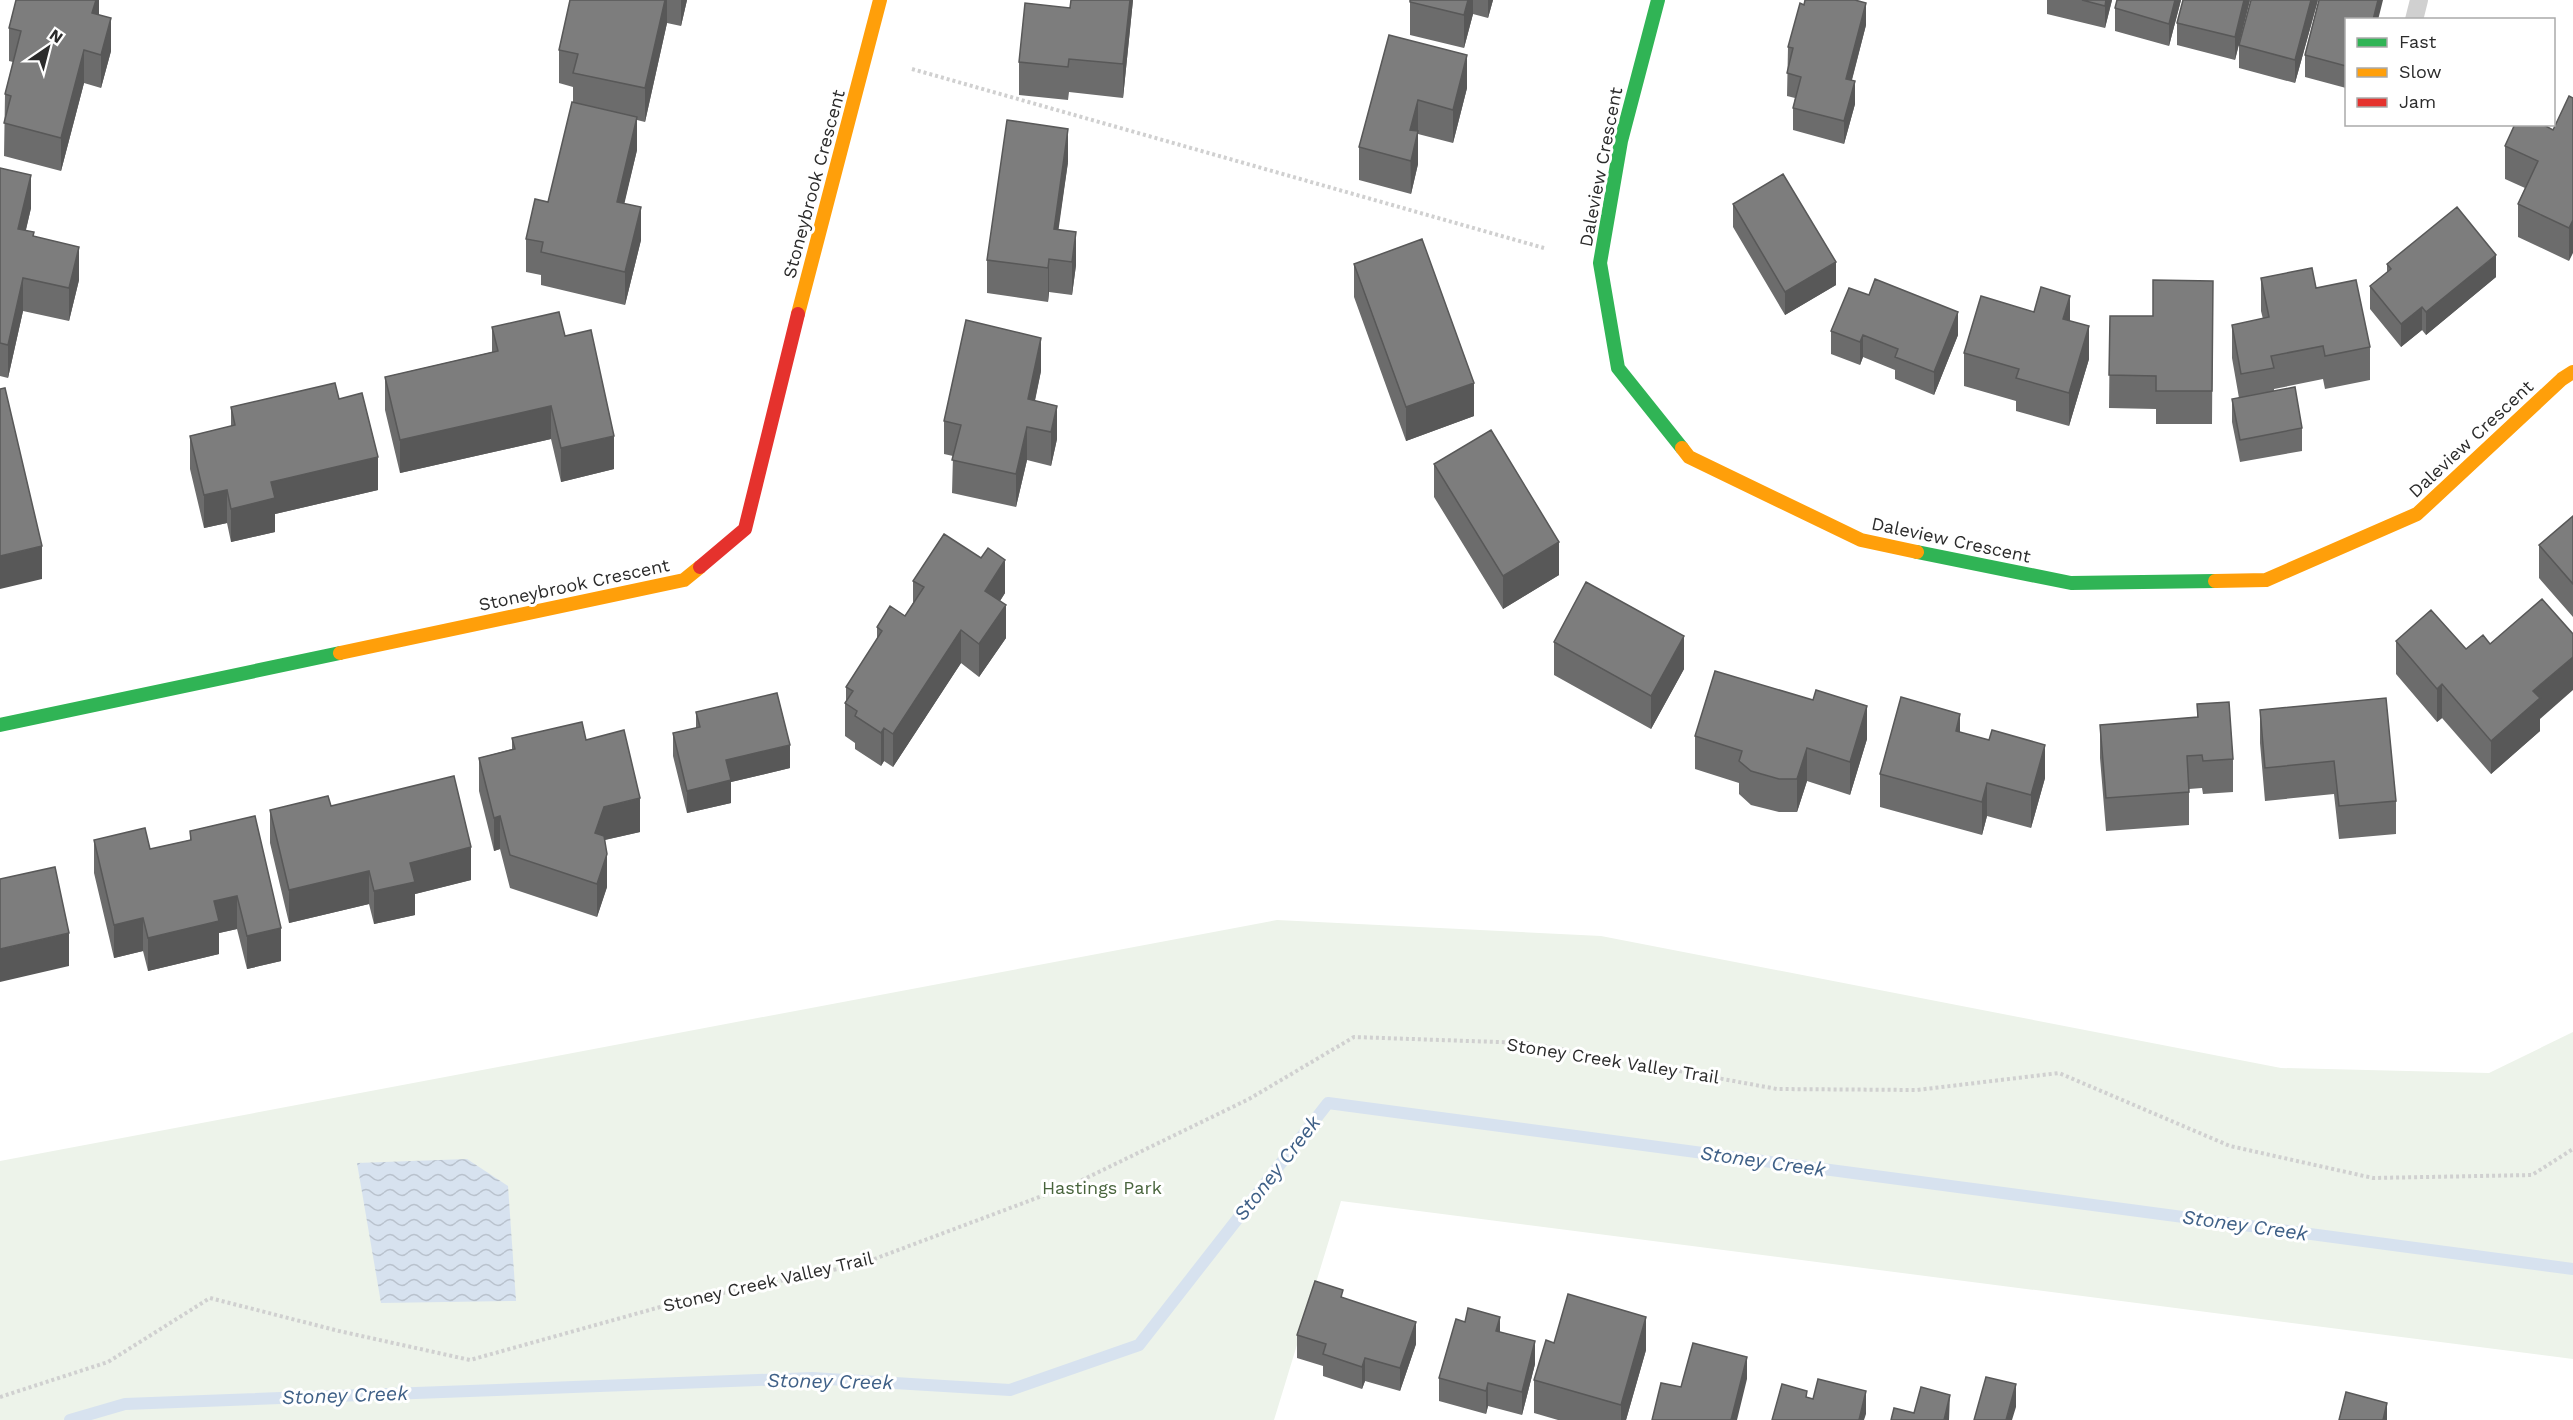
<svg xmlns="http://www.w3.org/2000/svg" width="2573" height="1420" font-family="'Work Sans',sans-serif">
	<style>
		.park { fill: #edf3ea }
		.water { fill: url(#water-waves) }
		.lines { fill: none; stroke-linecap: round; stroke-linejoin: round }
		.stream { stroke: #d7e2ef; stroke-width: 12 }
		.path { stroke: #d0d0d0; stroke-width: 4; stroke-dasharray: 3 3; stroke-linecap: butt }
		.lane { stroke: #d0d0d0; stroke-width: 18 }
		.fast { stroke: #30b455; stroke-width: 14 }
		.slow { stroke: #ff9f0a; stroke-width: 14 }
		.jam { stroke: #e5322d; stroke-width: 14 }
		.wall { fill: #6c6c6c }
		.shaded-wall { fill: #585858 }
		.building { fill: #7d7d7d; stroke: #585858; stroke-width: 1.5 }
		.labels { text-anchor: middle; stroke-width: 6; stroke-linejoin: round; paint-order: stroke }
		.street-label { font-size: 18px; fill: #2b2b2b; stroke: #fff }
		.park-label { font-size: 18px; fill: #48643c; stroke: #fff }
		.water-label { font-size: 20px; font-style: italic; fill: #3f6087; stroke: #fff }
	</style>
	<defs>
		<pattern id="water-waves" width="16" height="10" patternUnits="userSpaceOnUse" patternTransform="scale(1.5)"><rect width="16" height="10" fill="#d7e2ef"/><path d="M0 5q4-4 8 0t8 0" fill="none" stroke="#b9c2cd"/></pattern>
	</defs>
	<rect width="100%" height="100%" fill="#fff"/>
	<path class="park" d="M 1277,920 L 1601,936 L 2281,1068 L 2489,1073 L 2573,1032 L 2573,1359 L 1341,1201 L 1274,1420 L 0,1420 L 0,1161 Z"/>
	<path class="water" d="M 467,1159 L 508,1186 L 516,1301 L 381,1303 L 357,1163 Z"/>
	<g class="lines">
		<path class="stream" d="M 70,1420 L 125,1404 L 812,1378 L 1010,1390 L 1139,1345 L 1328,1103 L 2573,1269"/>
		<path class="path" d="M 912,69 L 1544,248
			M 0,1397 L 108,1362 L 210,1298 L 339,1331 L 470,1360 L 671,1304 L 861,1264 L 1074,1184 L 1249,1099 L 1354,1037 L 1527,1043 L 1777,1089 L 1917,1090 L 2059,1073 L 2230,1146 L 2373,1178 L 2532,1175 L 2573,1149"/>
		<path class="lane" d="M 2414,20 L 2419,0"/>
		<path class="fast" d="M 1658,0 L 1621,141 L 1600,263 L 1618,368 L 1682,448
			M 1917,552 L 2071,583 L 2215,581
			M 0,725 L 340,653"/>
		<path class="slow" d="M 798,314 L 880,0
			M 1682,448 L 1689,457 L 1861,540 L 1917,552
			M 2215,581 L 2266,580 L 2417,514 L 2562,379 L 2573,372
			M 340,653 L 684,580 L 700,567"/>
		<path class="jam" d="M 700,567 L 745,529 L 798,314"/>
	</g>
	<path class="wall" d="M 99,0 L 99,15 L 111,51 L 101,88 L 84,83 L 61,171 L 4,156 L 5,94 L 13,62 L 9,61 L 9,28 Z
		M 570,0 L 687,0 L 681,26 L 667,23 L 645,122 L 637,120 L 637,150 L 624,203 L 641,240 L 625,305 L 541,285 L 541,275 L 526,272 L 526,239 L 548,202 L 573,103 L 573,87 L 559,83 L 559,50 Z
		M 1133,0 L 1123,98 L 1069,92 L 1068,100 L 1019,95 L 1019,62 Z
		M 1410,0 L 1493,0 L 1488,18 L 1473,14 L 1464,48 L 1410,35 Z
		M 2047,0 L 2112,0 L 2105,28 L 2047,14 Z
		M 2117,0 L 2181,0 L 2169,46 L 2115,31 L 2115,8 Z
		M 2250,0 L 2235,60 L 2177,45 L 2177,23 Z
		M 2318,0 L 2295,83 L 2239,68 L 2239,45 Z
		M 2346,20 L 2346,88 L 2305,77 L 2305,55 Z
		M 1866,25 L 1852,80 L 1855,104 L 1844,144 L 1793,130 L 1793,108 L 1795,98 L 1787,96 L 1788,47 Z
		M 1389,35 L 1467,88 L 1453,143 L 1418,134 L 1418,164 L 1411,194 L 1359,180 L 1359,147 Z
		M 2573,98 L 2569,261 L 2518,237 L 2518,204 L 2525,188 L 2505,179 L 2505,146 L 2553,130 Z
		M 1068,162 L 1058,229 L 1076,265 L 1072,295 L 1049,292 L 1048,302 L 987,293 L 987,260 Z
		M 0,168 L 31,208 L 26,230 L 34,237 L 79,280 L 69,321 L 23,311 L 8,378 L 0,376 Z
		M 1733,204 L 1836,285 L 1785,315 L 1733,227 Z
		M 1354,264 L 1474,416 L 1406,441 L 1354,297 Z
		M 2387,264 L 2496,277 L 2426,335 L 2422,330 L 2401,347 L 2370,309 L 2370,286 L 2387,273 Z
		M 2261,278 L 2316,288 L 2370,347 L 2370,380 L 2325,389 L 2323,379 L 2274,389 L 2274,391 L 2302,428 L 2302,451 L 2240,462 L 2232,422 L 2232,399 L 2239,398 L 2232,358 L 2232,325 L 2263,319 L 2261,311 Z
		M 2213,281 L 2212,424 L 2156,424 L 2156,409 L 2109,408 L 2110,316 L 2153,316 Z
		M 2034,312 L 2070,321 L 2089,359 L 2069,426 L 2016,411 L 2016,401 L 1964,386 L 1964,353 Z
		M 492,327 L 565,336 L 614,469 L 561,482 L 551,439 L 400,473 L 385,410 L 385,377 L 492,352 Z
		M 1831,331 L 1958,335 L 1934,395 L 1895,379 L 1895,370 L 1863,357 L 1860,365 L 1831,354 Z
		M 1041,371 L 1035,401 L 1057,439 L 1051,466 L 1027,460 L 1016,507 L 952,493 L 953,456 L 944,454 L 944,421 Z
		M 339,399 L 378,490 L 275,514 L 275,532 L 231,542 L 227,523 L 204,528 L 190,469 L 190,436 L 231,426 L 231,407 Z
		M 1434,464 L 1559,575 L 1503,609 L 1434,497 Z
		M 2573,516 L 2573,617 L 2539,578 L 2539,545 Z
		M 913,581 L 1005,593 L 1000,601 L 1006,638 L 979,677 L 961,663 L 893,767 L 884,761 L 881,766 L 855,749 L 855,743 L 845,736 L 845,703 L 846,701 L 846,687 L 877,640 L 877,627 L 905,616 L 913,603 Z
		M 2396,641 L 2466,649 L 2540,719 L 2540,731 L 2491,774 L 2442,718 L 2437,722 L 2396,674 Z
		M 1554,642 L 1684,669 L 1651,729 L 1554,675 Z
		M 2197,704 L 2233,759 L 2233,792 L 2203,794 L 2202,788 L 2189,789 L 2189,825 L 2106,831 L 2100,758 L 2100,725 L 2197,717 Z
		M 2260,710 L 2396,801 L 2396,834 L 2339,839 L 2334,794 L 2265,801 L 2260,743 Z
		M 696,712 L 790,768 L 731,782 L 731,803 L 687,813 L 673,756 L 673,733 L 696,728 Z
		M 1960,732 L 2045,778 L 2031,828 L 1987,816 L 1982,835 L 1880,807 L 1880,774 Z
		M 1695,736 L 1867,739 L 1850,795 L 1807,781 L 1797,812 L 1779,812 L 1751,805 L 1739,794 L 1739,783 L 1695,769 Z
		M 512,738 L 586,740 L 640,832 L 605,840 L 607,887 L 597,917 L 510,888 L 500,849 L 494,851 L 479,791 L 479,758 L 512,749 Z
		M 331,806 L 471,880 L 415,894 L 415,915 L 374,924 L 369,904 L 289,923 L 270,843 L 270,810 Z
		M 255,816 L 281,961 L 247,969 L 237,929 L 219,933 L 219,954 L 148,971 L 143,951 L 114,958 L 94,873 L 94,840 L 150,849 L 190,840 L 190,831 Z
		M 1343,1298 L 1416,1344 L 1400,1391 L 1365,1381 L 1362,1389 L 1323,1376 L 1323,1366 L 1297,1358 L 1297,1335 Z
		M 1500,1332 L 1535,1364 L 1522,1415 L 1488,1406 L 1486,1414 L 1439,1401 L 1439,1378 Z
		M 1554,1343 L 1646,1350 L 1626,1420 L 1558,1420 L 1534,1413 L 1534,1380 Z"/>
	<path class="shaded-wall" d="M 96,0 L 99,0 L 99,20 L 92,13 Z
		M 665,0 L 667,0 L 667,23 L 645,122 L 645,88 Z
		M 681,0 L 687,0 L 681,26 Z
		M 1130,0 L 1133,0 L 1123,98 L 1123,64 Z
		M 1468,0 L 1473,0 L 1473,14 L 1464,48 L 1464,15 Z
		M 1488,0 L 1493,0 L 1488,18 Z
		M 2106,0 L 2112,0 L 2105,28 L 2105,6 Z
		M 2175,0 L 2181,0 L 2169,46 L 2169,24 Z
		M 2244,0 L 2250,0 L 2235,60 L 2235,37 Z
		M 2311,0 L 2318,0 L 2295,83 L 2295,60 Z
		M 2378,0 L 2383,0 L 2378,20 L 2373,20 Z
		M 1866,3 L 1866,25 L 1846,102 L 1846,79 Z
		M 111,18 L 111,51 L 101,88 L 101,55 Z
		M 84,50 L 84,83 L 61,171 L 61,138 Z
		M 1467,55 L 1467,88 L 1453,143 L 1453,110 Z
		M 1855,81 L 1855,104 L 1844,144 L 1844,121 Z
		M 1418,100 L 1418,164 L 1411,194 L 1410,130 Z
		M 637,117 L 637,150 L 617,235 L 617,202 Z
		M 1068,129 L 1068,162 L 1054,262 L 1054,229 Z
		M 31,175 L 31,208 L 18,262 L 18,229 Z
		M 641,207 L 641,240 L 625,305 L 625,272 Z
		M 2573,220 L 2573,253 L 2569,261 L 2569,228 Z
		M 1076,232 L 1076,265 L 1072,295 L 1072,262 Z
		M 79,247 L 79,280 L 69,321 L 69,288 Z
		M 2496,255 L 2496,277 L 2426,335 L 2426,312 Z
		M 1049,259 L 1049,292 L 1048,302 L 1048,268 Z
		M 1836,262 L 1836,285 L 1785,315 L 1785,292 Z
		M 23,278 L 23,311 L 8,378 L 8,345 Z
		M 2070,296 L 2070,329 L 2063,319 Z
		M 2422,307 L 2422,330 L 2401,347 L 2401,324 Z
		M 1958,312 L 1958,335 L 1934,395 L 1934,372 Z
		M 2089,326 L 2089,359 L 2069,426 L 2069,393 Z
		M 1863,335 L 1863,357 L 1860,365 L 1860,342 Z
		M 1041,338 L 1041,371 L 1029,427 L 1028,399 Z
		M 1474,383 L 1474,416 L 1406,441 L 1406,407 Z
		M 551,406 L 551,439 L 400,473 L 400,440 Z
		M 1057,406 L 1057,439 L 1051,466 L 1051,432 Z
		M 1027,427 L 1027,460 L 1016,507 L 1016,474 Z
		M 614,436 L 614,469 L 561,482 L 561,448 Z
		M 378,457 L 378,490 L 275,514 L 275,532 L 231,542 L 231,509 L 271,482 Z
		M 227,490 L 227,523 L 204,528 L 204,495 Z
		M 1559,542 L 1559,575 L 1503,609 L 1503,576 Z
		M 42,546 L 42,579 L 0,589 L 0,556 Z
		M 1005,560 L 1005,593 L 985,624 L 985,591 Z
		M 1006,605 L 1006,638 L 979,677 L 979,644 Z
		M 961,630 L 961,663 L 893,767 L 893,734 Z
		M 1684,636 L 1684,669 L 1651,729 L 1651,696 Z
		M 2573,657 L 2573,690 L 2540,719 L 2540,731 L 2491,774 L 2491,741 L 2533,691 Z
		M 2442,684 L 2442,718 L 2437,722 L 2437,689 Z
		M 1867,706 L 1867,739 L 1850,795 L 1850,762 Z
		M 1960,714 L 1960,747 L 1956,731 Z
		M 884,728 L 884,761 L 881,766 L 881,733 Z
		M 790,745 L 790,768 L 731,782 L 731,803 L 687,813 L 687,791 L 726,760 Z
		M 2045,745 L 2045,778 L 2031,828 L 2031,795 Z
		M 1807,748 L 1807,781 L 1797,812 L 1797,779 Z
		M 1987,783 L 1987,816 L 1982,835 L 1982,802 Z
		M 640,798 L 640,832 L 604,840 L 595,833 L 604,807 Z
		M 500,816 L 500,849 L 494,851 L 494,818 Z
		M 471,847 L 471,880 L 415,894 L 415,915 L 374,924 L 374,891 L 410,863 Z
		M 607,854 L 607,887 L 597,917 L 597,884 Z
		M 369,871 L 369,904 L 289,923 L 289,890 Z
		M 237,896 L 237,929 L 219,933 L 219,954 L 148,971 L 148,938 L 214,901 Z
		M 143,918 L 143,951 L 114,958 L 114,925 Z
		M 281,928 L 281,961 L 247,969 L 247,936 Z
		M 69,933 L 69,966 L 0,982 L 0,949 Z
		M 1500,1317 L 1500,1340 L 1496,1331 Z
		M 1646,1317 L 1646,1350 L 1626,1420 L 1621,1420 L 1621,1405 Z
		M 1416,1322 L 1416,1344 L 1400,1391 L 1400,1368 Z
		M 1535,1341 L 1535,1364 L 1522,1415 L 1522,1392 Z
		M 1747,1357 L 1747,1379 L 1737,1420 L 1731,1420 Z
		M 1365,1358 L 1365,1381 L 1362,1389 L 1362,1367 Z
		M 1488,1383 L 1488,1406 L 1486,1414 L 1486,1391 Z
		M 2016,1384 L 2016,1407 L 2012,1420 L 2006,1420 Z
		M 1866,1391 L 1866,1414 L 1864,1420 L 1859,1420 Z
		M 1950,1395 L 1949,1420 L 1944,1420 Z
		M 2387,1403 L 2387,1420 L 2383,1420 Z"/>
	<path class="building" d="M 16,0 L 96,0 L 92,13 L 111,18 L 101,55 L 84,50 L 61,138 L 4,123 L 11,96 L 5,94 L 21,31 L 9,28 Z
		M 570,0 L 665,0 L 645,88 L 573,73 L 578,54 L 559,50 Z
		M 1071,0 L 1130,0 L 1123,64 L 1069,59 L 1068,67 L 1019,62 L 1025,3 L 1070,8 Z
		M 1410,0 L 1468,0 L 1464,15 L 1410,2 Z
		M 1805,0 L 1855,0 L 1866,3 L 1846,79 L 1855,81 L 1844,121 L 1793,108 L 1801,77 L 1787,73 L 1793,48 L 1788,47 L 1800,3 L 1804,5 Z
		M 2082,0 L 2106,0 L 2105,6 Z
		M 2117,0 L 2175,0 L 2169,24 L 2115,8 Z
		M 2183,0 L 2244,0 L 2235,37 L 2177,23 Z
		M 2251,0 L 2311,0 L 2295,60 L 2239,45 Z
		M 2319,0 L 2378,0 L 2373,20 L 2346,20 L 2346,66 L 2305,55 Z
		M 1389,35 L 1467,55 L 1453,110 L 1418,100 L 1410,130 L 1418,131 L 1411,161 L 1359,147 Z
		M 2569,96 L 2573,98 L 2573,220 L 2569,228 L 2518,204 L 2538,161 L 2505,146 L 2515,124 L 2542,124 L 2553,130 Z
		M 572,102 L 637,117 L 617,202 L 641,207 L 625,272 L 541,252 L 543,242 L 526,239 L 535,199 L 548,202 Z
		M 1007,120 L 1068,129 L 1054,229 L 1076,232 L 1072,262 L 1049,259 L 1048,268 L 987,260 Z
		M 0,168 L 31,175 L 18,229 L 34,232 L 33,236 L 79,247 L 69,288 L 23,278 L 8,345 L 0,343 Z
		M 1783,174 L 1836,262 L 1785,292 L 1733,204 Z
		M 2457,207 L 2496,255 L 2426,312 L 2422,307 L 2401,324 L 2370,286 L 2391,269 L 2387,264 Z
		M 1422,239 L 1474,383 L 1406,407 L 1354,264 Z
		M 2312,268 L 2316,288 L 2356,280 L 2370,347 L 2325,356 L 2323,346 L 2271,356 L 2274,368 L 2241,374 L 2232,325 L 2269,317 L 2261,278 Z
		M 1875,279 L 1958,312 L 1934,372 L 1895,357 L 1898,349 L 1863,335 L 1860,342 L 1831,331 L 1849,288 L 1869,295 Z
		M 2153,280 L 2213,281 L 2212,391 L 2156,391 L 2156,376 L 2109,375 L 2110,316 L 2153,316 Z
		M 2041,287 L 2070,296 L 2063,319 L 2089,326 L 2069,393 L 2016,378 L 2019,369 L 1964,353 L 1981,296 L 2034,312 Z
		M 559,312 L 565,336 L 591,330 L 614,436 L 561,448 L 551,406 L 400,440 L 385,377 L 498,351 L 492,327 Z
		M 966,320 L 1041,338 L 1028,399 L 1057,406 L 1051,432 L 1027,427 L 1016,474 L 952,460 L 961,425 L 944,421 Z
		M 335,383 L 339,399 L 362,393 L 378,457 L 271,482 L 275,498 L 231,509 L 227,490 L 204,495 L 190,436 L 235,425 L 231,407 Z
		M 2295,387 L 2302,428 L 2240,440 L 2232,399 Z
		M 5,388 L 42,546 L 0,556 L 0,389 Z
		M 1491,430 L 1559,542 L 1503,576 L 1434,464 Z
		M 2573,516 L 2573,584 L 2539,545 Z
		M 944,534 L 981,558 L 988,548 L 1005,560 L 985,591 L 1006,605 L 979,644 L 961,630 L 893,734 L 884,728 L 881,733 L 855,716 L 857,711 L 845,703 L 853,691 L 846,687 L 882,631 L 877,627 L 890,606 L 905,616 L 924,587 L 913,581 Z
		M 1586,582 L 1684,636 L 1651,696 L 1554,642 Z
		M 2542,599 L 2573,634 L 2573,657 L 2533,691 L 2540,698 L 2491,741 L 2442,684 L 2437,689 L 2396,641 L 2431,610 L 2466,649 L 2483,635 L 2490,644 Z
		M 1715,671 L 1813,700 L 1816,690 L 1867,706 L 1850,762 L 1807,748 L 1797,779 L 1779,779 L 1751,771 L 1739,761 L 1742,751 L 1695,736 Z
		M 777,693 L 790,745 L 726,760 L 731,780 L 687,791 L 673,733 L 700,727 L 696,712 Z
		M 1901,697 L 1960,714 L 1956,731 L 1989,740 L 1992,730 L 2045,745 L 2031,795 L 1987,783 L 1982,802 L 1880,774 Z
		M 2386,698 L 2396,801 L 2339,806 L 2334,761 L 2265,768 L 2260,710 Z
		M 2229,702 L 2233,759 L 2203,761 L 2202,755 L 2187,756 L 2189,792 L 2106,798 L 2100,725 L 2198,717 L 2197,704 Z
		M 582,722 L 586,740 L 624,730 L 640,798 L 604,807 L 595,833 L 604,836 L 607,854 L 597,884 L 510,855 L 500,816 L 494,818 L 479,758 L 515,749 L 512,738 Z
		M 454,776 L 471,847 L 410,863 L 415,882 L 374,891 L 369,871 L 289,890 L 270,810 L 328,796 L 331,806 Z
		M 255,816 L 281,928 L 247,936 L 237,896 L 214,901 L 219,921 L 148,938 L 143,918 L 114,925 L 94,840 L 145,828 L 150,849 L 191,840 L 190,831 Z
		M 55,867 L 69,933 L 0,949 L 0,879 Z
		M 1315,1281 L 1343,1290 L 1341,1297 L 1416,1322 L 1400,1368 L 1365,1358 L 1362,1367 L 1323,1354 L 1326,1344 L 1297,1335 Z
		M 1568,1294 L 1646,1317 L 1621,1405 L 1534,1380 L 1546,1340 L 1554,1343 Z
		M 1468,1308 L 1500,1317 L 1496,1331 L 1535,1341 L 1522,1392 L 1488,1383 L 1486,1391 L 1439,1378 L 1456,1319 L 1465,1322 Z
		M 1693,1343 L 1747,1357 L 1731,1420 L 1652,1420 L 1661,1383 L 1681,1387 Z
		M 1986,1377 L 2016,1384 L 2006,1420 L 1974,1420 Z
		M 1818,1379 L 1866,1391 L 1859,1420 L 1772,1420 L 1782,1384 L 1807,1391 L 1806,1397 L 1813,1399 Z
		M 1921,1387 L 1950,1395 L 1944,1420 L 1891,1420 L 1894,1408 L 1914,1413 Z
		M 2346,1392 L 2387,1403 L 2383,1420 L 2339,1420 Z"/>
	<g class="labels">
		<g class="street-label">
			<text transform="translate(1601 167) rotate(-79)" y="6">Daleview Crescent</text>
			<text transform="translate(814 184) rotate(-75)" y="6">Stoneybrook Crescent</text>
			<text transform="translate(2471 439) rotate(-43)" y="6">Daleview Crescent</text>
			<text transform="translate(1951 540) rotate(12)" y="6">Daleview Crescent</text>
			<text transform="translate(574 585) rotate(-12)" y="6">Stoneybrook Crescent</text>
			<text transform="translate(1613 1061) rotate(9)" y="6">Stoney Creek Valley Trail</text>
			<text transform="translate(768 1282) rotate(-13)" y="6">Stoney Creek Valley Trail</text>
		</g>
		<g class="park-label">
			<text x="1102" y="1194">Hastings Park</text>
		</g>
		<g class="water-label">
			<text transform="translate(1763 1161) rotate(8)" y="7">Stoney Creek</text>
			<text transform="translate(1277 1168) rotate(-52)" y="7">Stoney Creek</text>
			<text transform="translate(2245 1225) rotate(8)" y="7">Stoney Creek</text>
			<text transform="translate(830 1381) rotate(1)" y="7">Stoney Creek</text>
			<text transform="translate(345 1395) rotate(-2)" y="7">Stoney Creek</text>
		</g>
	</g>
	<rect x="2345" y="18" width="210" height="108" fill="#ffffff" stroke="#aaaaaa" stroke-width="1.5"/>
	<rect x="2357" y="38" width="30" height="9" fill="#30b455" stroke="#aaaaaa" stroke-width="1.5"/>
	<text x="2399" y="48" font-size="18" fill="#2b2b2b">Fast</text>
	<rect x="2357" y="68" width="30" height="9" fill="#ff9f0a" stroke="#aaaaaa" stroke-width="1.5"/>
	<text x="2399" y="78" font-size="18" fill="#2b2b2b">Slow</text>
	<rect x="2357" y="98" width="30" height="9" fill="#e5322d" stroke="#aaaaaa" stroke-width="1.5"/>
	<text x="2399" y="108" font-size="18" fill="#2b2b2b">Jam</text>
	<g transform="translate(48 48) rotate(35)" stroke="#ffffff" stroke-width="4.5" paint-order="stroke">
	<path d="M0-4.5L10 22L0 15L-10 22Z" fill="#2b2b2b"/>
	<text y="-9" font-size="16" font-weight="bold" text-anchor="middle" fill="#2b2b2b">N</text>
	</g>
</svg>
